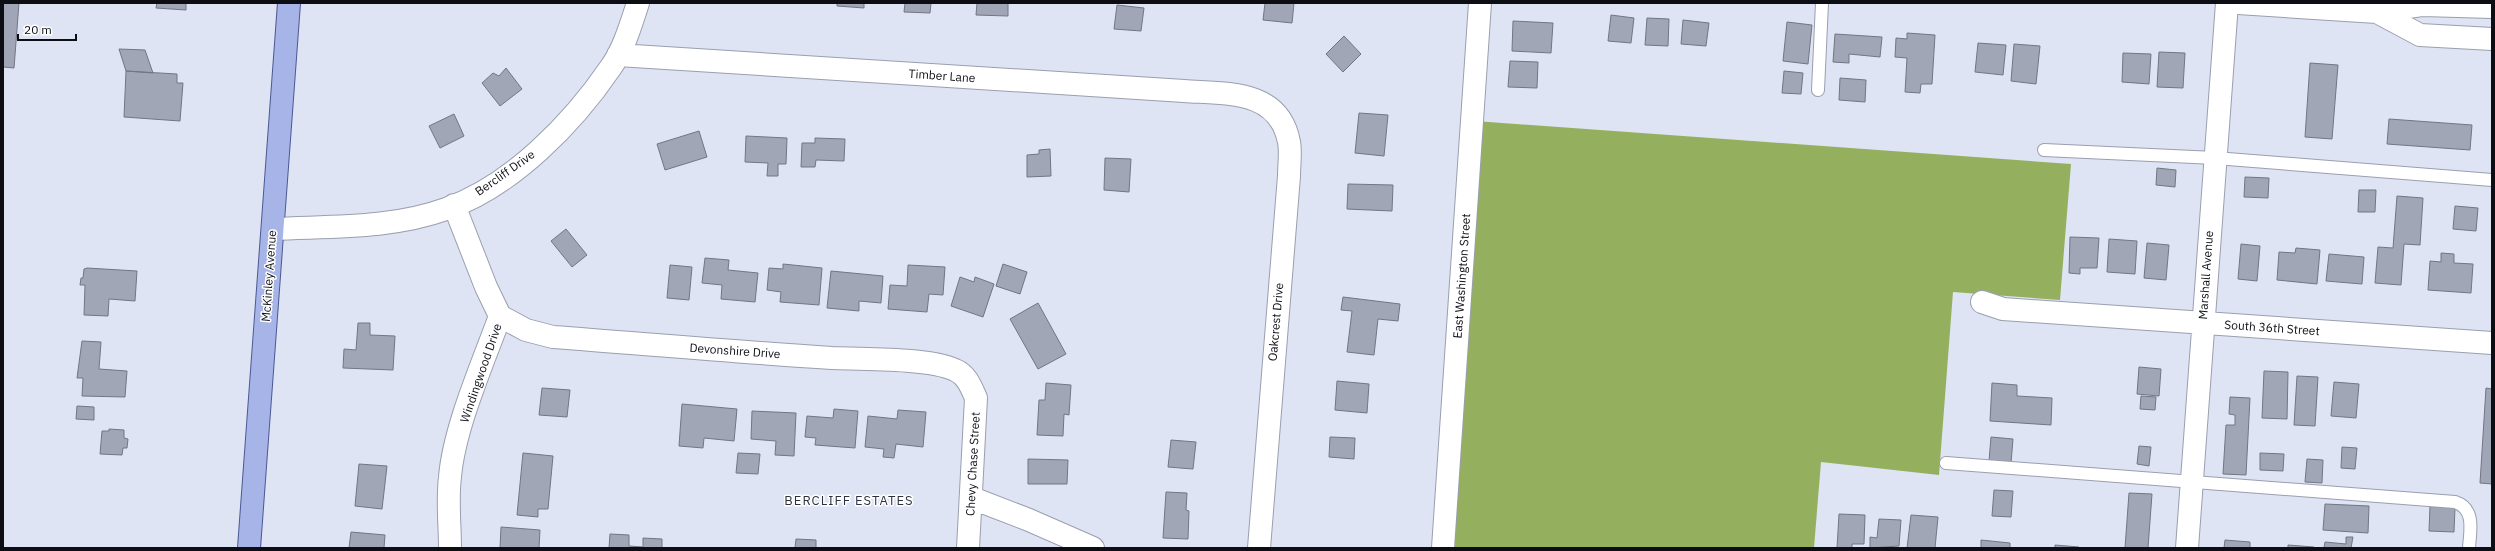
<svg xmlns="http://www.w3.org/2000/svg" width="2495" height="551" font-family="'IBM Plex Sans',sans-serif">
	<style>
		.forest { fill: #94b05f }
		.building { fill: #a0a6b5; stroke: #717684 }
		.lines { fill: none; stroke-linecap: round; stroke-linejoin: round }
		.service-casing { stroke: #9a9faf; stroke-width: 14 }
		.minor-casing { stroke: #9a9faf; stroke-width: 24 }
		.tertiary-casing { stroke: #9a9faf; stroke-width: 24 }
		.primary-casing { stroke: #4a5993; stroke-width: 24 }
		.service { stroke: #fff; stroke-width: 12 }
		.minor { stroke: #fff; stroke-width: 22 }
		.tertiary { stroke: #fff; stroke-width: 22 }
		.primary { stroke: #a6b4e8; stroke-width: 22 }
		.labels { text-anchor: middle; stroke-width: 3; stroke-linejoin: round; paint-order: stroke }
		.street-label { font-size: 12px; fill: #0d0e14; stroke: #fff }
		.neighbourhood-label { font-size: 13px; letter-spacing: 1px; fill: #2e323f; stroke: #fff }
	</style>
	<rect width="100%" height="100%" fill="#dee4f4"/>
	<path class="forest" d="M 1475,121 L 2071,164 L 2060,300 L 1953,292 L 1939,475 L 1821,462 L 1814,548 L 1447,548 Z"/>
	<path class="building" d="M 3,3 L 19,3 L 14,68 L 3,67 Z
		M 157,3 L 186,3 L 186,10 L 156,8 Z
		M 837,3 L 864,3 L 864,8 L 837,6 Z
		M 905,3 L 931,3 L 930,13 L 904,12 Z
		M 977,3 L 1008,3 L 1008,16 L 976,15 Z
		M 1265,3 L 1294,3 L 1292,23 L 1263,20 Z
		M 1117,5 L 1144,8 L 1141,31 L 1114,29 Z
		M 1611,15 L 1634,18 L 1631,43 L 1608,41 Z
		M 1647,18 L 1669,19 L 1668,46 L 1645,45 Z
		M 1683,20 L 1709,23 L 1706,46 L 1681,44 Z
		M 1513,21 L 1553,23 L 1551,53 L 1512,51 Z
		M 1787,22 L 1812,25 L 1808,64 L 1783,61 Z
		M 1907,33 L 1935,35 L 1932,84 L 1921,84 L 1920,93 L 1905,92 L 1907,58 L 1895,57 L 1896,38 L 1907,39 Z
		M 1835,34 L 1882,37 L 1880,57 L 1849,54 L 1849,63 L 1833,62 Z
		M 1344,36 L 1361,54 L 1343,72 L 1326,54 Z
		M 1978,43 L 2006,45 L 2003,75 L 1975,72 Z
		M 2014,44 L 2040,46 L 2036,84 L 2011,81 Z
		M 119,49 L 145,50 L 153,73 L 126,71 Z
		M 2159,52 L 2185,53 L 2183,88 L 2157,87 Z
		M 2123,53 L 2151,54 L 2149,84 L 2122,82 Z
		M 1510,61 L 1538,62 L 1537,88 L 1508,87 Z
		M 2310,63 L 2338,65 L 2332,139 L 2305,137 Z
		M 506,68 L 522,89 L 500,106 L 482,83 L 493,73 L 499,76 Z
		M 126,71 L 177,74 L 177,83 L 183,83 L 180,121 L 124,117 Z
		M 1784,71 L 1803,73 L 1801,94 L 1782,93 Z
		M 1840,78 L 1866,80 L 1865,102 L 1839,100 Z
		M 1359,113 L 1388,115 L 1384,156 L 1355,153 Z
		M 454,114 L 464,136 L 440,148 L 429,126 Z
		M 2389,119 L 2472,125 L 2470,150 L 2387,144 Z
		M 699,131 L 707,157 L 665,170 L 657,144 Z
		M 746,136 L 787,138 L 786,164 L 778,164 L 778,176 L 767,176 L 768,163 L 745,162 Z
		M 815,138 L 845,139 L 844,161 L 816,160 L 815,167 L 801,167 L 802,143 L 815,143 Z
		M 1050,149 L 1051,176 L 1027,177 L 1027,155 L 1039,154 L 1039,150 Z
		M 1105,158 L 1131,159 L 1129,192 L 1104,190 Z
		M 2157,168 L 2176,170 L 2175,187 L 2156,185 Z
		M 2245,177 L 2269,178 L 2268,198 L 2244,197 Z
		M 1348,184 L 1393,185 L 1392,211 L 1347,209 Z
		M 2359,190 L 2376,190 L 2375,212 L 2358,212 Z
		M 2397,196 L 2423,198 L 2420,245 L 2404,244 L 2401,285 L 2375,283 L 2378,247 L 2393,248 Z
		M 2455,206 L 2478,208 L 2476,231 L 2453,229 Z
		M 566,229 L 587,255 L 572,267 L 551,241 Z
		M 2070,237 L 2099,238 L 2097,268 L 2080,268 L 2080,274 L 2069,273 Z
		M 2109,239 L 2137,241 L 2135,274 L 2107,272 Z
		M 2147,243 L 2169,245 L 2166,280 L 2144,278 Z
		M 2241,244 L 2260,246 L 2257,281 L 2238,279 Z
		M 2296,248 L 2320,250 L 2317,284 L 2277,280 L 2279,252 L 2295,253 Z
		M 2441,253 L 2454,254 L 2454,263 L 2473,264 L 2471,293 L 2428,290 L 2430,261 L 2441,262 Z
		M 2329,254 L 2364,257 L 2362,284 L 2326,281 Z
		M 705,258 L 729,260 L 728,270 L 758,273 L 755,302 L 721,299 L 722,285 L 702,283 Z
		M 783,264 L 822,268 L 819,305 L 780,302 L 781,292 L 767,290 L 769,268 L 783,269 Z
		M 1003,264 L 1027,272 L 1020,294 L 996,286 Z
		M 670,265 L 692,267 L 689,300 L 667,298 Z
		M 908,265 L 945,267 L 943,295 L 929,294 L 927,312 L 888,309 L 890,285 L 907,286 Z
		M 87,268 L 137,271 L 135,301 L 109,299 L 108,316 L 84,315 L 85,285 L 80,285 L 81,278 L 83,278 L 84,269 Z
		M 831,271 L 883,276 L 881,303 L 859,301 L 859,311 L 827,308 Z
		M 960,277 L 974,282 L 975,277 L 994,284 L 983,317 L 951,306 Z
		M 1343,297 L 1400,304 L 1398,321 L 1378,319 L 1374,355 L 1347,352 L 1352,311 L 1341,310 Z
		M 1038,303 L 1066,354 L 1038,369 L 1010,319 Z
		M 358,323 L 370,323 L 370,335 L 395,336 L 393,370 L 343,368 L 344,349 L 356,350 Z
		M 82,341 L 101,342 L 99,369 L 127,371 L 125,397 L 82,396 L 83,378 L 77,378 Z
		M 2139,367 L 2161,369 L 2159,396 L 2137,394 Z
		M 2264,371 L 2288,372 L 2287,419 L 2262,418 Z
		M 2297,376 L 2318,377 L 2315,426 L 2294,425 Z
		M 1337,381 L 1369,384 L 1367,413 L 1335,410 Z
		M 2334,382 L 2359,384 L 2356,418 L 2331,416 Z
		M 1046,383 L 1071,385 L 1069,415 L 1064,414 L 1063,436 L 1037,435 L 1039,400 L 1045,400 Z
		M 1992,383 L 2017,385 L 2017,396 L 2052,398 L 2051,425 L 1990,421 Z
		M 542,388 L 570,390 L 567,417 L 539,415 Z
		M 2486,388 L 2492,389 L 2492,484 L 2480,483 Z
		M 2141,396 L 2156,397 L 2155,410 L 2140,409 Z
		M 2230,397 L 2250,398 L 2246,475 L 2223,474 L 2226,425 L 2235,425 L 2235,415 L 2229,414 Z
		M 682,404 L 737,409 L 734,441 L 704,438 L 703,448 L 679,446 Z
		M 77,406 L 94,407 L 94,420 L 76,419 Z
		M 834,409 L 858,411 L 855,448 L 815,445 L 816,438 L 805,437 L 807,416 L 833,418 Z
		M 898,410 L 926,412 L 923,447 L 896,444 L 894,458 L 883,457 L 884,449 L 865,447 L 868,416 L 897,419 Z
		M 752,411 L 796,413 L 794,456 L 775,455 L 776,441 L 751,439 Z
		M 109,429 L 124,430 L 124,438 L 128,439 L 127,448 L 123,448 L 122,455 L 100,454 L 102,431 L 109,431 Z
		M 1330,437 L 1355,438 L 1354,459 L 1329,457 Z
		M 1991,437 L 2013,439 L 2011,463 L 1989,461 Z
		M 1171,440 L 1196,442 L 1193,469 L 1168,467 Z
		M 2139,446 L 2151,447 L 2149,466 L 2137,464 Z
		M 2342,447 L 2357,448 L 2355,469 L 2341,468 Z
		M 523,453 L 553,456 L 548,509 L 538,509 L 538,517 L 517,515 Z
		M 738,453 L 760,454 L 758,474 L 736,473 Z
		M 2260,453 L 2284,454 L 2283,471 L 2260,470 Z
		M 1028,459 L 1068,460 L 1067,484 L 1028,484 Z
		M 2307,459 L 2323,460 L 2322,483 L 2305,482 Z
		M 359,464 L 387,466 L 382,509 L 355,506 Z
		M 1994,490 L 2013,491 L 2011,517 L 1992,516 Z
		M 1166,492 L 1187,493 L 1186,510 L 1189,511 L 1188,539 L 1163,538 Z
		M 2129,493 L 2152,494 L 2148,548 L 2125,548 Z
		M 2325,504 L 2369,506 L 2368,533 L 2323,530 Z
		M 2430,506 L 2455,507 L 2454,532 L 2429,531 Z
		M 1839,514 L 1865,515 L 1864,544 L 1852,544 L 1852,548 L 1837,548 Z
		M 1911,515 L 1938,517 L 1935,548 L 1907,548 Z
		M 1879,519 L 1901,520 L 1899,546 L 1870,548 L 1870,537 L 1877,538 Z
		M 501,527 L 540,530 L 539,548 L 500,548 Z
		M 351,532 L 385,535 L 384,548 L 349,548 Z
		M 610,534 L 629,535 L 629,546 L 643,547 L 643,538 L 662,539 L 662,548 L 609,548 Z
		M 2346,537 L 2353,537 L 2351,548 L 2324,548 L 2325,542 L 2346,544 Z
		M 796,539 L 816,540 L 816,548 L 795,548 Z
		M 1981,540 L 2010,543 L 2010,548 L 1981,548 Z
		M 2225,540 L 2250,542 L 2250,548 L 2256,548 L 2224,548 Z
		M 2055,545 L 2079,547 L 2079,548 L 2055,548 Z
		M 2288,545 L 2314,547 L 2314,548 L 2288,548 Z"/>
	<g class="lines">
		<defs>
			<path id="service" d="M 1818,90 L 1822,3
				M 2044,150 L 2215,158 L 2492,180
				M 1946,463 L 2455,502 C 2476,509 2470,531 2469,548"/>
			<path id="minor" d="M 618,55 L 1184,91 C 1226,94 1279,89 1289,142 C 1291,152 1289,165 1289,176 L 1259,548
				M 273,229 C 330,226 391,229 446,209 C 512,186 573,123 611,67 C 624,49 631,24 638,3
				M 1982,302 L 2003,309 L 2492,343
				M 500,316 L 526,330 L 553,337 C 646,344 739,352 832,358 C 861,359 931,358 955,370 C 967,375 971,387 976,398 L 968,548
				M 972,498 L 1029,520 L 1093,548
				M 450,548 C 450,525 447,500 450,477 C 454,428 483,363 500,316 L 486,287 L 454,205
				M 1443,548 L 1480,3
				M 2187,548 L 2227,3"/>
			<path id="tertiary" d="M 2238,3 L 2377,12 L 2423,5 L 2492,7
				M 2377,12 L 2420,35 L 2492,39"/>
			<path id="primary" d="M 249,548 L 289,3"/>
		</defs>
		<use href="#service" class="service-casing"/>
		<use href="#minor" class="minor-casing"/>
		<use href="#tertiary" class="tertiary-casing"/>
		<use href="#primary" class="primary-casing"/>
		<use href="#service" class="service"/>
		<use href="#minor" class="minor"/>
		<use href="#tertiary" class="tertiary"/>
		<use href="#primary" class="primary"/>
	</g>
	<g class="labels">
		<g class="street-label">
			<text transform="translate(942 76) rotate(4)" y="4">Timber Lane</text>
			<text transform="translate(505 173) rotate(-35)" y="4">Bercliff Drive</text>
			<text transform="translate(2206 275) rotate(-86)" y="4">Marshall Avenue</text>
			<text transform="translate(269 276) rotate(-86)" y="4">McKinley Avenue</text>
			<text transform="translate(1462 276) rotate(-86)" y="4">East Washington Street</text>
			<text transform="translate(1276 322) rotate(-85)" y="4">Oakcrest Drive</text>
			<text transform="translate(2272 328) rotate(4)" y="4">South 36th Street</text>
			<text transform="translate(735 351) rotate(4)" y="4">Devonshire Drive</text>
			<text transform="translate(481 373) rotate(-71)" y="4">Windingwood Drive</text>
			<text transform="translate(973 464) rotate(-87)" y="4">Chevy Chase Street</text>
		</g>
		<g class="neighbourhood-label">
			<text x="849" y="505">BERCLIFF ESTATES</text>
		</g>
	</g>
	<rect width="2495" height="551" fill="none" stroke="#0d0e14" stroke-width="8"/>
	<path d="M18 34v6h58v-6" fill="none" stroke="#0d0e14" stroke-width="2"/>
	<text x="24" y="34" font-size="12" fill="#0d0e14" stroke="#ffffff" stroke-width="3" paint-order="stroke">20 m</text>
</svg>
